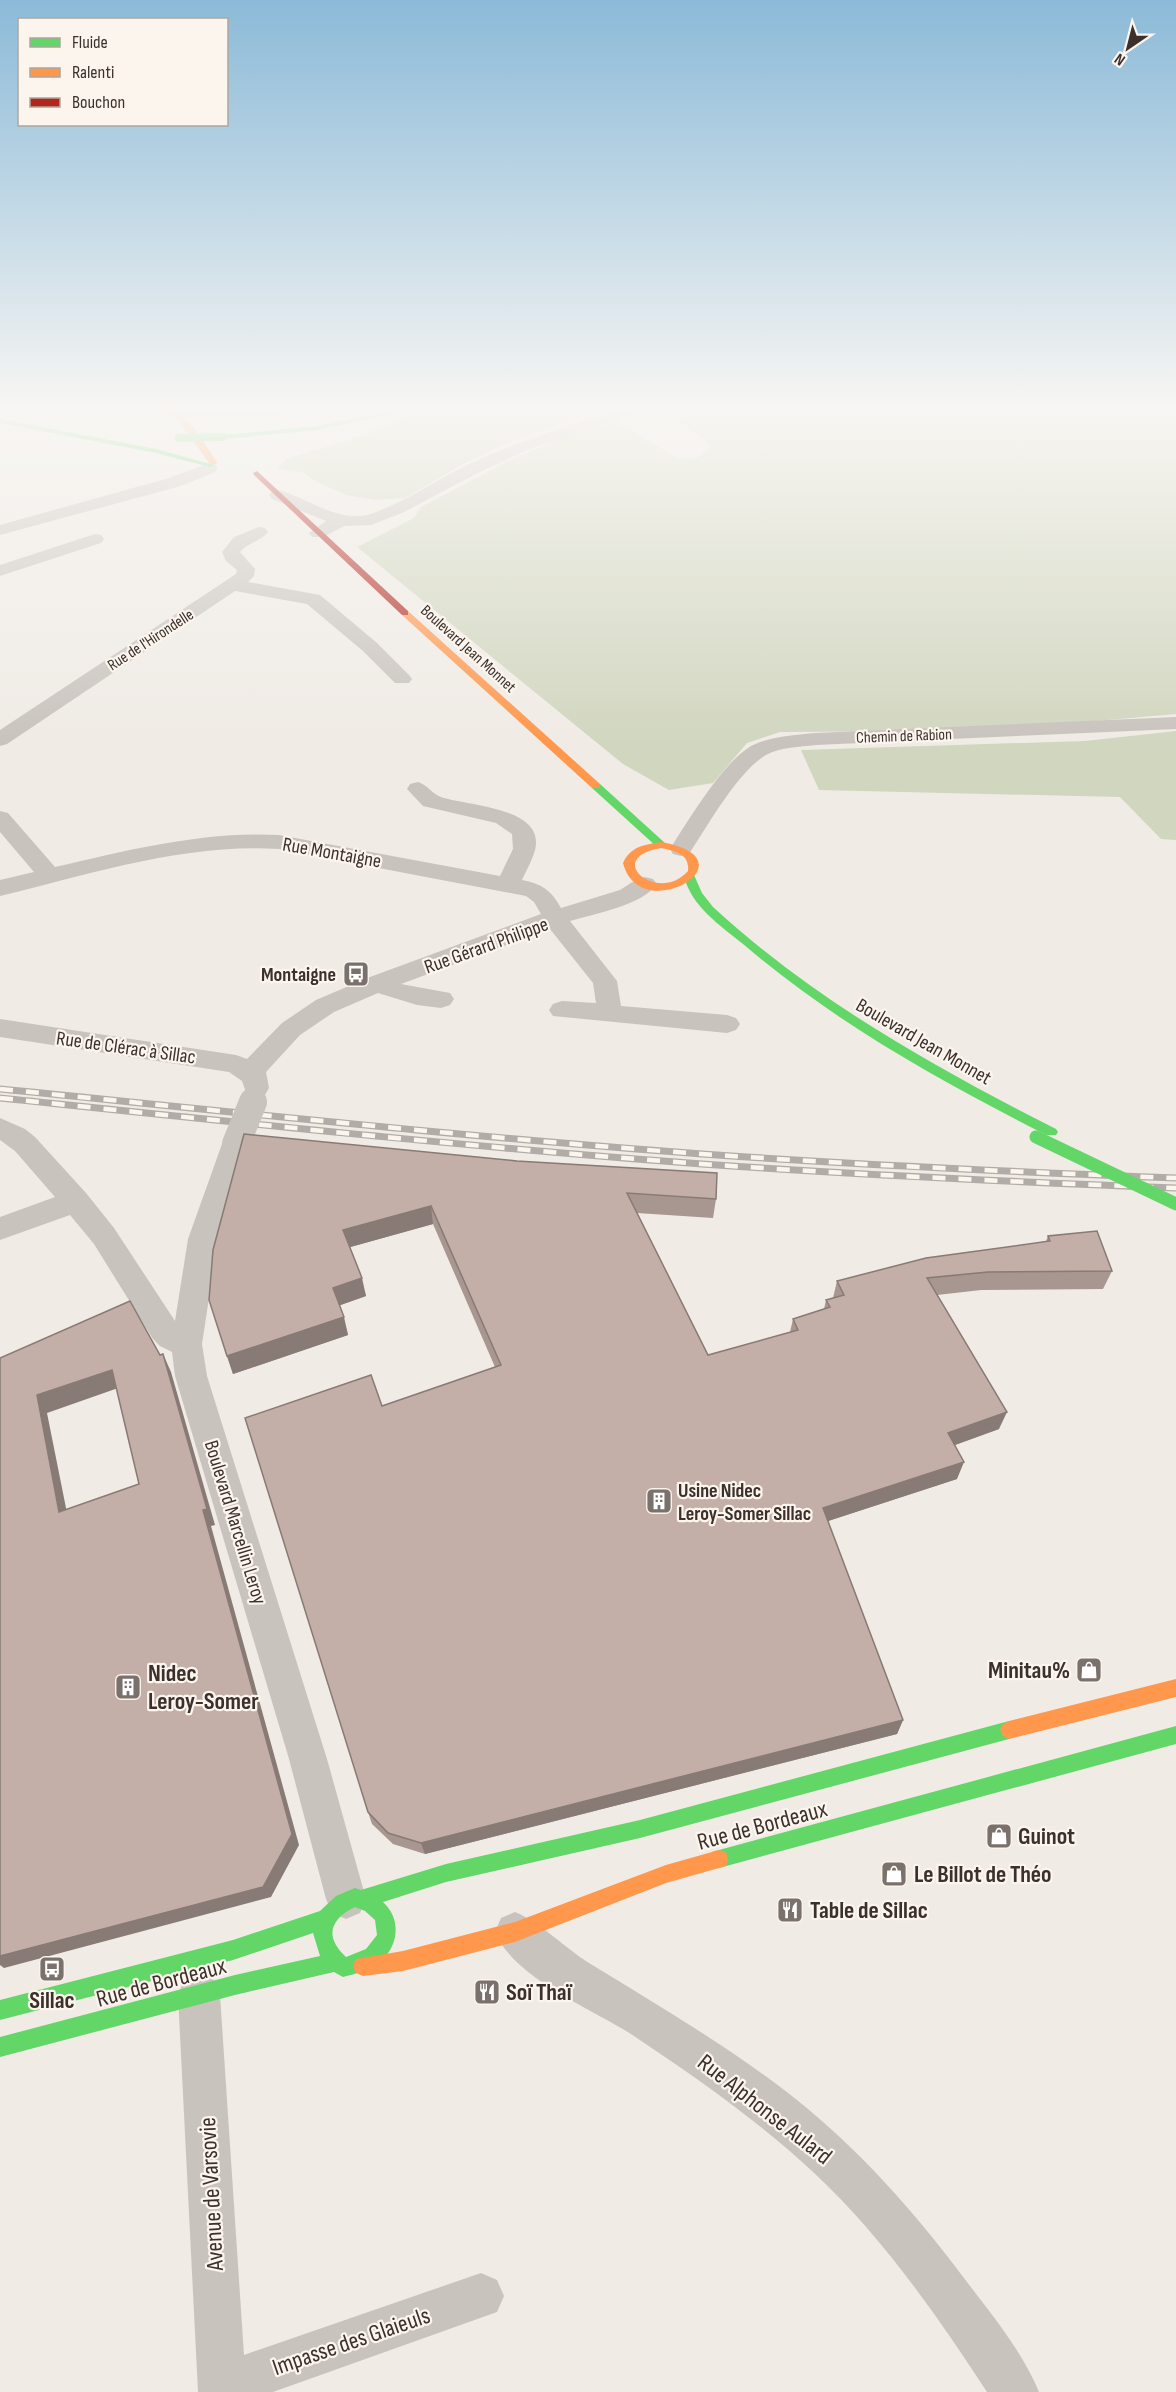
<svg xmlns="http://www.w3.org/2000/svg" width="1176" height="2392" font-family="'Sofia Sans Condensed',sans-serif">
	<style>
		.green { fill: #d1d6bf }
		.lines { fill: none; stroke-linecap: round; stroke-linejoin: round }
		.street { fill: #c9c3be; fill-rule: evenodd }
		.fast { fill: #63d668; fill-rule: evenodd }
		.slow { fill: #ff974d; fill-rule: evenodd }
		.jam { fill: #b3261e; fill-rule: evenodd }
		.rail-casing { stroke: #b1aca8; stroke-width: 7 }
		.rail { stroke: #fbf5ee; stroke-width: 4.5; stroke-dasharray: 13; stroke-linecap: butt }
		.street-bridge { stroke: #c9c3be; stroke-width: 28 }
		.fast-bridge-far1 { stroke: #63d668; stroke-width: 8 }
		.fast-bridge { stroke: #63d668; stroke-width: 13 }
		.wall { fill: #a89690 }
		.shaded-wall { fill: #887a75 }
		.building { fill: #c3afa7; stroke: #887a75; stroke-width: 1.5; fill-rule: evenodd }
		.labels { text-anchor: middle; stroke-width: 4.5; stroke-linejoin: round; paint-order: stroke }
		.far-street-label { font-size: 16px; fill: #3b302b; stroke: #fbf5ee }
		.street-label { font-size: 20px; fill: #3b302b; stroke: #fbf5ee }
		.poi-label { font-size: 20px; font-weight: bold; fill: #3b302b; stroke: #fbf5ee; text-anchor: end }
		.near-poi-label { font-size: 24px; font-weight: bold; fill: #3b302b; stroke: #fbf5ee; text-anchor: start }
		.near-street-label { font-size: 24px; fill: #3b302b; stroke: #fbf5ee }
	</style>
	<rect width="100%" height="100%" fill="#f0ebe5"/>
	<path class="green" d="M 430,409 L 607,409 L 517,439 L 465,463 L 405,498 L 375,500 L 346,495 L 315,481 L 302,472 L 278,469 L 286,459 L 359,437 L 400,419 Z
		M 702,409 L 1176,409 L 1176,714 L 1050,725 L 914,731 L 780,732 L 747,743 L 713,783 L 669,790 L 623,764 L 357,547 L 414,518 L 421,507 L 508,461 L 557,440 L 618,422 L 680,460 L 699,457 L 710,448 L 705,439 L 676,421 Z
		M 1176,731 L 1176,840 L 1161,839 L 1120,797 L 819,790 L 801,750 L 1085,741 Z"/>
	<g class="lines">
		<path class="street" d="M 180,409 L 304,409 L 296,414 L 253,418 L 172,418 L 170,415 Z
			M 622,409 L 646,409 L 644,412 L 529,449 L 478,473 L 402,513 L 371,525 L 344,526 L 324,537 L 312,537 L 309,533 L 326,521 L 272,499 L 269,495 L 272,491 L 278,490 C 305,497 331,518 360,516 C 386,514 441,477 467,465 C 517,441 569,426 622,409 Z
			M 209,463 L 215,464 L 217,468 L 215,472 L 181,486 L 0,535 L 0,525 L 169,478 Z
			M 259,527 L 265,528 L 268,532 C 261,541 248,543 240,552 L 255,569 L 254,576 L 248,582 L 320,595 L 377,643 L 409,675 L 412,679 L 409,683 L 395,683 L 363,651 L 307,604 L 235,591 L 7,744 L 0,746 L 0,730 L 236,574 L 237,570 L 226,561 L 222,552 L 234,537 Z
			M 95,534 L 101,535 L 104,539 L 101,543 L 0,576 L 0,565 Z
			M 1176,717 L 1176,729 L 816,745 C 800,747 781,747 766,755 C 738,771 707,827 689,854 L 681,856 L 673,854 L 670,849 C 688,821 724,760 753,745 C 772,736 795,735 816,733 Z
			M 418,782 C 428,785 432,794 441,797 C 467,806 546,807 535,850 C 532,861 526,871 522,880 C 542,884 551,890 561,908 L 620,890 L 637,879 L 645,877 L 653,879 L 657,884 C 643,905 594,914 570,921 L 617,981 L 621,1006 L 727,1015 L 736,1018 L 740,1024 L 736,1030 L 727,1033 L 553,1016 L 549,1010 L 553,1004 L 562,1001 L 596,1003 L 593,983 L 550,929 L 401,984 L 450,993 L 454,999 L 450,1005 L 441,1008 L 417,1005 L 378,993 L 334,1012 L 300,1035 L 266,1072 L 269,1088 L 265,1095 L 256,1098 L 247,1095 L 242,1081 L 229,1072 L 0,1037 L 0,1019 L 236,1055 L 247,1059 L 282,1023 L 316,1000 L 370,977 L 541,914 L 534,902 L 526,896 L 279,849 C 185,843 91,874 0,896 L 0,880 L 34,872 L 0,832 L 0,811 L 8,813 L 55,867 C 129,850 203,831 279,835 L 500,876 L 513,849 L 512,834 L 496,823 L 423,806 L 407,789 L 410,784 Z
			M 0,1118 L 25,1129 L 35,1137 L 86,1193 L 114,1228 L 175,1321 L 188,1239 L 222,1144 L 226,1137 L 236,1134 L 246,1137 L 250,1144 L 218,1239 L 202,1344 L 207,1376 L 327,1759 L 366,1899 L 360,1913 L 346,1919 L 332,1913 L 326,1899 L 289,1759 L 175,1376 L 172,1352 L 160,1346 L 153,1339 L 94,1244 L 70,1215 L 0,1240 L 0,1217 L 55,1197 L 15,1151 L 0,1140 Z
			M 515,1912 C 540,1922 565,1948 589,1963 C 664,2009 740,2053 808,2109 C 869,2160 920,2219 967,2282 C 993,2316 1023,2353 1039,2392 L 987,2392 C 936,2314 881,2235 812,2171 C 757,2120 694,2076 631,2034 C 590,2008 514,1978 495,1932 L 501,1918 Z
			M 199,1974 L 214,1980 L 220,1995 L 244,2355 L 481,2273 L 497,2280 L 504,2296 L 497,2312 L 273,2392 L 198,2392 L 178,1995 L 184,1980 Z"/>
		<path class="fast" d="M 402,409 L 417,409 L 318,430 L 223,439 L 219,437 L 223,435 L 318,426 Z
			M 0,419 L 156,449 L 214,465 L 210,467 L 156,453 L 0,423 Z
			M 596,783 L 600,784 L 665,843 L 665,847 L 657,847 L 592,788 L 592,784 Z
			M 690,874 L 694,875 L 702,893 L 713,907 C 814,1000 934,1067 1056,1129 L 1058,1132 L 1056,1135 L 1046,1135 C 939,1080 835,1023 743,944 C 720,925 693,908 684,877 Z
			M 1009,1721 L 1015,1724 L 1018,1730 L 1015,1736 L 1009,1739 L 640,1838 L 446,1882 L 383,1902 C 402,1919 399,1948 378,1963 C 368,1971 355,1974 343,1977 L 334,1972 L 235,1995 L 0,2057 L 0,2037 L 235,1975 L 320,1956 L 313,1933 L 233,1960 L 0,2020 L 0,2000 L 233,1940 L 320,1911 L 336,1896 L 355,1888 L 361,1890 L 446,1864 L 640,1820 ZM 355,1907 L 365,1911 L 375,1920 L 377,1935 L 366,1949 L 346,1957 C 324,1937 330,1919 355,1907 Z
			M 1176,1726 L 1176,1744 L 719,1868 L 712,1866 L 710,1859 L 712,1852 L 719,1850 Z"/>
		<path class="slow" d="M 163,409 C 188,409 204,444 217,462 L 216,464 L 210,464 L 178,420 Z
			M 402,611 L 408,611 L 600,784 L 600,788 L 592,788 L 402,615 Z
			M 661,842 C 758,859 640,929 623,863 C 631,846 644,845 661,842 ZM 661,848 C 675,851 690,854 688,871 C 658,905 602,858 661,848 Z
			M 1176,1679 L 1176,1697 L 1009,1739 L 1003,1736 L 1000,1730 L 1003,1724 L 1009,1721 Z
			M 719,1850 L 726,1852 L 728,1859 L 726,1866 L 666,1883 L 515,1942 L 403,1971 L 363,1976 L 356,1973 L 353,1966 L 356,1959 L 403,1951 L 515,1922 L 666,1865 Z"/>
		<path class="jam" d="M 257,471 L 408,611 L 408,615 L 402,615 L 254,475 L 253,473 Z"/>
		<defs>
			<path id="rail" d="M 0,1089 C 234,1112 468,1137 702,1154 C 860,1165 1018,1172 1176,1178
				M 0,1098 C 234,1122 468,1147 702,1164 C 860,1175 1018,1182 1176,1188"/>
		</defs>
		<use href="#rail" class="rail-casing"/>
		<use href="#rail" class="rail"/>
		<path class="street-bridge" d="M 236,1144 L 253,1102"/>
		<path class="fast-bridge-far1" d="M 179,438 L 223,437"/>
		<path class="fast-bridge" d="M 1036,1137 L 1176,1204"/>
	</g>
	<path class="wall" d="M 244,1134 L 716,1199 L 713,1218 L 637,1213 L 708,1355 L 790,1332 L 793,1319 L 824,1309 L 826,1300 L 833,1298 L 837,1281 L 1046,1241 L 1048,1236 L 1112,1271 L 1103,1289 L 981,1290 L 937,1295 L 999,1429 L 955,1445 L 957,1479 L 828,1521 L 903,1720 L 897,1734 L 425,1854 L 393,1844 L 372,1824 L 368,1812 L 382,1406 L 495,1367 L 433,1224 L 350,1247 L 366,1296 L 340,1305 L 348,1335 L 233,1374 L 227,1356 Z"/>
	<path class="shaded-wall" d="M 431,1206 L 433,1224 L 347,1248 L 343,1230 Z
		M 362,1278 L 366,1296 L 338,1306 L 333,1288 Z
		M 344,1317 L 348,1335 L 233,1374 L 227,1356 Z
		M 163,1354 L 171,1372 L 215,1525 L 211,1526 L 299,1845 L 271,1897 L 4,1968 L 0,1965 L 0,1956 L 203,1510 Z
		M 112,1370 L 121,1387 L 47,1413 L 70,1528 L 59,1512 L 37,1395 Z
		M 1007,1412 L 999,1429 L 941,1450 L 948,1433 Z
		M 964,1462 L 957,1479 L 819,1524 L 823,1508 Z
		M 903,1720 L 897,1734 L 425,1854 L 421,1843 Z"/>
	<path class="building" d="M 244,1134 L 517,1161 L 717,1173 L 716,1199 L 627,1193 L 708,1355 L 798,1330 L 793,1319 L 830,1307 L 826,1300 L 844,1295 L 837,1281 L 926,1258 L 1050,1241 L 1048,1236 L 1097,1231 L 1112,1271 L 988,1272 L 927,1278 L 1007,1412 L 948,1433 L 964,1462 L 823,1508 L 903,1720 L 421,1843 L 388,1833 L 368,1812 L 245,1418 L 371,1375 L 382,1406 L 501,1365 L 431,1206 L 343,1230 L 362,1278 L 333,1288 L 344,1317 L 227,1356 L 209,1300 L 213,1250 Z
		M 130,1301 L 160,1355 L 163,1354 L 207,1509 L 203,1510 L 292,1834 L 263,1887 L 0,1956 L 0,1358 ZM 112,1370 L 139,1484 L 59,1512 L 37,1395 Z"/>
	<linearGradient id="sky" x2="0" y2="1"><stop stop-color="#8bbad8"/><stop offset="0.55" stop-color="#f8f6f3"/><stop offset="1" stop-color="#f8f6f3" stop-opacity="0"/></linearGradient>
	<rect width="1176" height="744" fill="url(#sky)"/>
	<defs>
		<symbol id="bus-square" viewBox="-11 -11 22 22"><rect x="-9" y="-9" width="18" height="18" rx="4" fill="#7a716c" stroke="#fbf5ee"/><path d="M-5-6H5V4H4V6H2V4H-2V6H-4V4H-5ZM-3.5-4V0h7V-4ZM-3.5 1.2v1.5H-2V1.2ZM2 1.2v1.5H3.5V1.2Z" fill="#fff"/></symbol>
		<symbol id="building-square" viewBox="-11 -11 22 22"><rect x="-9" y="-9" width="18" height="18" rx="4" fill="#7a716c" stroke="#fbf5ee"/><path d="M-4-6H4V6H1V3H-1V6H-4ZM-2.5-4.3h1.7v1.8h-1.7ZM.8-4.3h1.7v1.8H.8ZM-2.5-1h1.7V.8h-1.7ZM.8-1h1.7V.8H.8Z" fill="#fff"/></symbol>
		<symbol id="shop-square" viewBox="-11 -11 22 22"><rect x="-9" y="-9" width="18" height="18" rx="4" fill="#7a716c" stroke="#fbf5ee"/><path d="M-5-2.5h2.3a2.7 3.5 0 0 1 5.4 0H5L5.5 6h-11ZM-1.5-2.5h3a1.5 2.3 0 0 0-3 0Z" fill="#fff"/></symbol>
		<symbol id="restaurant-square" viewBox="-11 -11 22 22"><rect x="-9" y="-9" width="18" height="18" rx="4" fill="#7a716c" stroke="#fbf5ee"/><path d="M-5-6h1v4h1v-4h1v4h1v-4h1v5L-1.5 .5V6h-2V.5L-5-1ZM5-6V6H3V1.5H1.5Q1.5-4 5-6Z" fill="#fff"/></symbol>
	</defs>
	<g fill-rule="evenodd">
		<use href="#bus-square" x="341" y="959" width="30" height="30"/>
		<use href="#building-square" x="644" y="1486" width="30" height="30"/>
		<use href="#shop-square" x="1074" y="1655" width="30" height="30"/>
		<use href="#building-square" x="113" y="1672" width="30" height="30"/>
		<use href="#shop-square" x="984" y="1821" width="30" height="30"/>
		<use href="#shop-square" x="879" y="1859" width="30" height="30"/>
		<use href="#restaurant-square" x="775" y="1895" width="30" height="30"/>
		<use href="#bus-square" x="37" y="1954" width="30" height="30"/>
		<use href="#restaurant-square" x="472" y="1977" width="30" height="30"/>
	</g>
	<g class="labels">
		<g class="far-street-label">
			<text transform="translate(150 639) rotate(-33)" y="6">Rue de l'Hirondelle</text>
			<text transform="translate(469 648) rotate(42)" y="6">Boulevard Jean Monnet</text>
			<text transform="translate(904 735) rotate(-2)" y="6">Chemin de Rabion</text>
		</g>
		<g class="street-label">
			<text transform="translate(332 852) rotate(10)" y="7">Rue Montaigne</text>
			<text transform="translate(486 945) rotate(-20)" y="7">Rue Gérard Philippe</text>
			<text transform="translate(924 1041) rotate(30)" y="7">Boulevard Jean Monnet</text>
			<text transform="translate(126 1047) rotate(8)" y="7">Rue de Clérac à Sillac</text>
			<text transform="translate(236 1522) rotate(73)" y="7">Boulevard Marcellin Leroy</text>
		</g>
		<g class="poi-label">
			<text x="336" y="981">Montaigne</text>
			<text x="678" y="1497" text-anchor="start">Usine Nidec<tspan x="678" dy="23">Leroy-Somer Sillac</tspan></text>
		</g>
		<g class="near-poi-label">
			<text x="1070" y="1678" text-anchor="end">Minitau%</text>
			<text x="148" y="1681">Nidec<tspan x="148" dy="28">Leroy-Somer</tspan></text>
			<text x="1018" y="1844">Guinot</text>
			<text x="914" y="1882">Le Billot de Théo</text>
			<text x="810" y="1918">Table de Sillac</text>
			<text x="506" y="2000">Soï Thaï</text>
			<text x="52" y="2008" text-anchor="middle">Sillac</text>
		</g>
		<g class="near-street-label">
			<text transform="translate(762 1825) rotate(-15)" y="8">Rue de Bordeaux</text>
			<text transform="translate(161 1982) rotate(-15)" y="8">Rue de Bordeaux</text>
			<text transform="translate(765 2109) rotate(38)" y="8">Rue Alphonse Aulard</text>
			<text transform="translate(211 2194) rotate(-93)" y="8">Avenue de Varsovie</text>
			<text transform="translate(351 2341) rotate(-19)" y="8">Impasse des Glaieuls</text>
		</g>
	</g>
	<rect x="18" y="18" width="210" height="108" fill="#fbf5ee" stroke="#aea6a0" stroke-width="1.5"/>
	<rect x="30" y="38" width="30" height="9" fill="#63d668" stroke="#aea6a0" stroke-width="1.5"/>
	<text x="72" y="48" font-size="18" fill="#3b302b">Fluide</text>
	<rect x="30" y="68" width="30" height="9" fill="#ff974d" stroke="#aea6a0" stroke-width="1.5"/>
	<text x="72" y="78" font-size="18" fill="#3b302b">Ralenti</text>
	<rect x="30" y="98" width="30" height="9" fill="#b3261e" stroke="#aea6a0" stroke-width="1.5"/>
	<text x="72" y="108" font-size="18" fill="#3b302b">Bouchon</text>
	<g transform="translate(1128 48) rotate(215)" stroke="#fbf5ee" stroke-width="4.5" paint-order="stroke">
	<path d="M0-4.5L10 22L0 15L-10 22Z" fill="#3b302b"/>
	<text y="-9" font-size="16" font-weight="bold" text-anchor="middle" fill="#3b302b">N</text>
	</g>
</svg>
